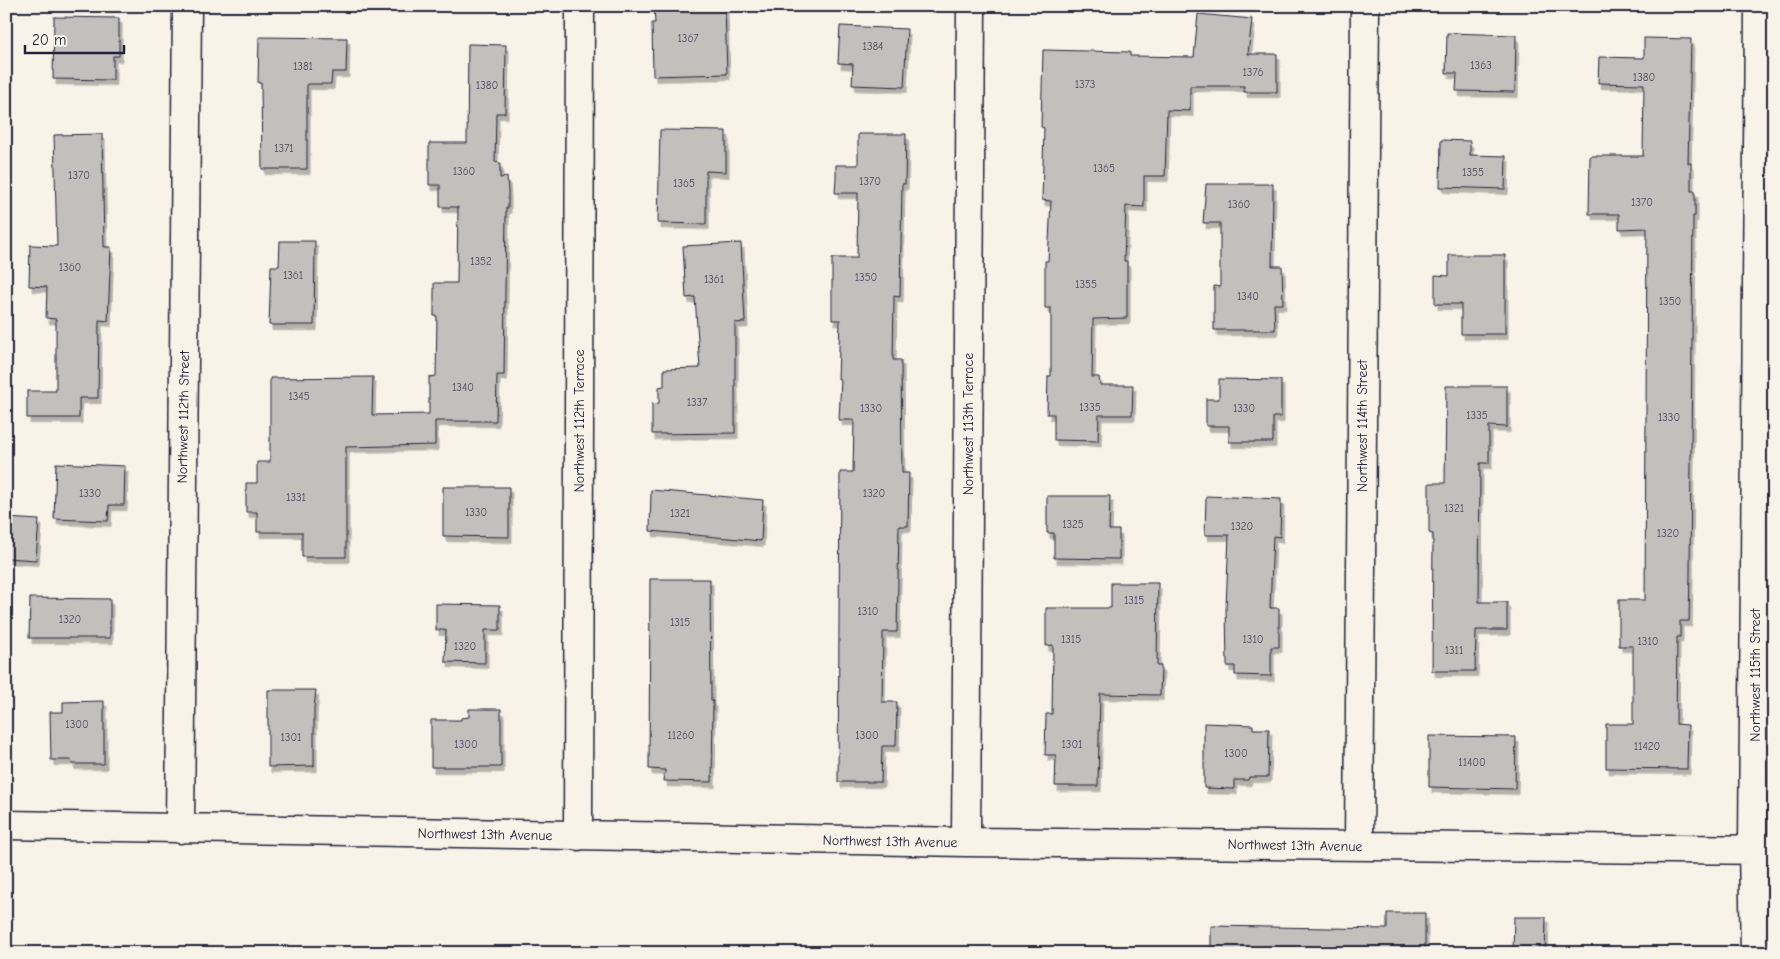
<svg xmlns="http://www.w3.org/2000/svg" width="1780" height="959" font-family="'Comic Neue',sans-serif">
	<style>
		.building { fill: #c2bfbd; stroke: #22223b; filter: url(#shadow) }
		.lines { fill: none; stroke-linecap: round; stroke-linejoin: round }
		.street-casing { stroke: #22223b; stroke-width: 31 }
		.street { stroke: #f7f3e8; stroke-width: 28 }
		.labels { text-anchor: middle; stroke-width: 5; stroke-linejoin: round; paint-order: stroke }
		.number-label { font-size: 11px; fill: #4a495c }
		.street-label { font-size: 14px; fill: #22223b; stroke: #f7f3e8 }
	</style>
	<defs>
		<filter id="shadow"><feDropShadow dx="3" dy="5.5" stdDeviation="0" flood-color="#0004"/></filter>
	</defs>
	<rect width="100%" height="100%" fill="#f7f3e8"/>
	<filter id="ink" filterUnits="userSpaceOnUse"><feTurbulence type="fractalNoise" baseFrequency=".02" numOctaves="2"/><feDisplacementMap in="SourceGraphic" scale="10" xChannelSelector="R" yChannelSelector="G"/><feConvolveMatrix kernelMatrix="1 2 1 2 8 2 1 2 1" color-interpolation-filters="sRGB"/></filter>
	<g filter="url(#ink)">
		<path class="building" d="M 654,7 L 725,7 L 727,74 L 653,76 L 652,23 L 655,23 Z
			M 1198,14 L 1252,19 L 1248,54 L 1277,54 L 1277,92 L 1244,92 L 1244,86 L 1190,86 L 1190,111 L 1167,110 L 1165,176 L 1144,176 L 1144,207 L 1126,206 L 1124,261 L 1127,261 L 1127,318 L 1093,319 L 1092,377 L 1099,377 L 1100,385 L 1133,385 L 1132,415 L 1099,415 L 1098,441 L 1054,440 L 1054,414 L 1047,414 L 1048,376 L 1051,376 L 1051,308 L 1045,308 L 1045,261 L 1048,261 L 1051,201 L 1042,200 L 1044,128 L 1041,127 L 1043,50 L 1130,52 L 1130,56 L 1194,57 Z
			M 54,17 L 119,18 L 119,56 L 113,56 L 113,80 L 53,79 Z
			M 840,26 L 907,29 L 904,87 L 852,85 L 853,64 L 838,63 Z
			M 1447,33 L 1516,35 L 1515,92 L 1456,91 L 1457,73 L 1446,73 Z
			M 259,37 L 347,38 L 346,72 L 332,72 L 331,84 L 307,84 L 307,169 L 262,169 L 261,83 L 258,83 Z
			M 1644,38 L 1691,39 L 1688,163 L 1691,163 L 1691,191 L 1695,191 L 1695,216 L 1693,216 L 1690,573 L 1689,621 L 1680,621 L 1680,637 L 1677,637 L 1676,724 L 1688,725 L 1687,769 L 1606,768 L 1606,724 L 1633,724 L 1633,646 L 1619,646 L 1619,600 L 1645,600 L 1647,228 L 1619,229 L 1619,214 L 1589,214 L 1590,156 L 1643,156 L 1644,84 L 1598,83 L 1599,57 L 1644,58 Z
			M 468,44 L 506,45 L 505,113 L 496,113 L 495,162 L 500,163 L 500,178 L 507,177 L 508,192 L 508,208 L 506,208 L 504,375 L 497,375 L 496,421 L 435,421 L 435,445 L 346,447 L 346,557 L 302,557 L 302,532 L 257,532 L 257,512 L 246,512 L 246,483 L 257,483 L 257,462 L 270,462 L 270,378 L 373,377 L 372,415 L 429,414 L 429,377 L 436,376 L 437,316 L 434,316 L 434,283 L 457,283 L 458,207 L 440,207 L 440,185 L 429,185 L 429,143 L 467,143 Z
			M 660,130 L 726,131 L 726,172 L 706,171 L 706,224 L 658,223 Z
			M 102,134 L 104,247 L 111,247 L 108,321 L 99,320 L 98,398 L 79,398 L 79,418 L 27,418 L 27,391 L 56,391 L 56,319 L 46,318 L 47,287 L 29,286 L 30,245 L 57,246 L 54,135 Z
			M 858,134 L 906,134 L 905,184 L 902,184 L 900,297 L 894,296 L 893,360 L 901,360 L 902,473 L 909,473 L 908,526 L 899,526 L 897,632 L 883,632 L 882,702 L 897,702 L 896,746 L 882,746 L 881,782 L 838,782 L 840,472 L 853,472 L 854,420 L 839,420 L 841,379 L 838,379 L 840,320 L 832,320 L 832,258 L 857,258 L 858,193 L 835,193 L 836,179 L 836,165 L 858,165 Z
			M 1441,140 L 1470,141 L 1470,155 L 1506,156 L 1505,189 L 1440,187 Z
			M 1206,184 L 1273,184 L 1272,266 L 1282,266 L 1283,304 L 1274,304 L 1275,330 L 1214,330 L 1214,286 L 1220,287 L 1220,223 L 1203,223 Z
			M 280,241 L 315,241 L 314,325 L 269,325 L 271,266 L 279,266 Z
			M 741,243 L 745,322 L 735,323 L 735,433 L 652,434 L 652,404 L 659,403 L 659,387 L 664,386 L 664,369 L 700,368 L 695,297 L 686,298 L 683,246 Z
			M 1449,255 L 1505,255 L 1505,334 L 1461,334 L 1461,304 L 1435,304 L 1435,275 L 1449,276 Z
			M 1219,379 L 1281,380 L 1281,417 L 1273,417 L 1273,442 L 1229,442 L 1229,426 L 1206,426 L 1206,399 L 1219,399 Z
			M 1446,386 L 1507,386 L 1507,427 L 1489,426 L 1489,463 L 1480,463 L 1479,602 L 1507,602 L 1507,630 L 1476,630 L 1475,671 L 1432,671 L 1433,534 L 1429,533 L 1429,483 L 1445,483 Z
			M 56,463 L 125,466 L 124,505 L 109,505 L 108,521 L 54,519 Z
			M 443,487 L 509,487 L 509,537 L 443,536 Z
			M 651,490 L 763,500 L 761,541 L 650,531 Z
			M 1047,496 L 1110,496 L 1109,530 L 1119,530 L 1119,559 L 1054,558 L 1054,533 L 1047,533 Z
			M 1206,496 L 1281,499 L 1280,537 L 1273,536 L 1270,608 L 1279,608 L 1279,647 L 1271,647 L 1271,676 L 1235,675 L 1235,666 L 1227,666 L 1226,607 L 1229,535 L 1205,535 Z
			M 6,518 L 39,520 L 36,560 L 6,558 Z
			M 650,579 L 710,579 L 711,701 L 713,701 L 712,782 L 664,781 L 665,770 L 649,769 Z
			M 1111,583 L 1158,583 L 1157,666 L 1161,666 L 1160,695 L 1100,694 L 1098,786 L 1055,786 L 1056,755 L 1045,755 L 1046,714 L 1052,714 L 1053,645 L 1046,646 L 1046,608 L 1111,608 Z
			M 30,598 L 110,599 L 110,638 L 29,638 Z
			M 436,604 L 500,605 L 500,630 L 485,630 L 485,663 L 445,662 L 446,630 L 436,630 Z
			M 268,690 L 316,690 L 314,708 L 314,766 L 268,767 Z
			M 104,701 L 104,764 L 72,764 L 71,760 L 51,760 L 50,712 L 63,712 L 63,702 Z
			M 469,709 L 501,709 L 501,767 L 431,767 L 431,720 L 461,720 L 461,718 L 469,717 Z
			M 1204,723 L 1253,725 L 1253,729 L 1269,729 L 1268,777 L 1249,777 L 1248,780 L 1234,780 L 1234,789 L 1204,788 Z
			M 1429,736 L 1516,737 L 1515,789 L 1429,787 Z
			M 1387,913 L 1425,913 L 1425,953 L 1211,953 L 1211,926 L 1387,929 Z
			M 1514,917 L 1546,917 L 1545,953 L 1513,953 Z"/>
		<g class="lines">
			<defs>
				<path id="street" d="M 6,825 L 966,842 L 1774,850
					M 180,829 L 187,6
					M 578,836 L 580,6
					M 966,842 L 971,6
					M 1359,846 L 1365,6
					M 1755,953 L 1753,850 L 1759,6"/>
			</defs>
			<use href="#street" class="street-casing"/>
			<use href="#street" class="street"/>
		</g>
	</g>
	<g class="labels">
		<g class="number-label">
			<text x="688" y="42">1367</text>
			<text x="873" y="50">1384</text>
			<text x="1481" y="69">1363</text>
			<text x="303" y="70">1381</text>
			<text x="1253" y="76">1376</text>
			<text x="1644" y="81">1380</text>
			<text x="1085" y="88">1373</text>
			<text x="487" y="89">1380</text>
			<text x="284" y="152">1371</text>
			<text x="1104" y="172">1365</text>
			<text x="464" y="175">1360</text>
			<text x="1473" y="176">1355</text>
			<text x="79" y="179">1370</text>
			<text x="870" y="185">1370</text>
			<text x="684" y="187">1365</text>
			<text x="1642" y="206">1370</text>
			<text x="1239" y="208">1360</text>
			<text x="481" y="265">1352</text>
			<text x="70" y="271">1360</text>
			<text x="293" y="279">1361</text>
			<text x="866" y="281">1350</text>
			<text x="714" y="283">1361</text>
			<text x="1086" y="288">1355</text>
			<text x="1248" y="300">1340</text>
			<text x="1670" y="305">1350</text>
			<text x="463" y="391">1340</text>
			<text x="299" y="400">1345</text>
			<text x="697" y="406">1337</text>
			<text x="1090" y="411">1335</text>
			<text x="871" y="412">1330</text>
			<text x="1244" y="412">1330</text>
			<text x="1477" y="419">1335</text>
			<text x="1669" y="421">1330</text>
			<text x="90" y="497">1330</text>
			<text x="874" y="497">1320</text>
			<text x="296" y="501">1331</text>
			<text x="1454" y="512">1321</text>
			<text x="476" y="516">1330</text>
			<text x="680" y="517">1321</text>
			<text x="1073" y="528">1325</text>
			<text x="1242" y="530">1320</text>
			<text x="1668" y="537">1320</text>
			<text x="1134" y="604">1315</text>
			<text x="868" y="615">1310</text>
			<text x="70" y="623">1320</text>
			<text x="680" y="626">1315</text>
			<text x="1071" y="643">1315</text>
			<text x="1253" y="643">1310</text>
			<text x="1648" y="645">1310</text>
			<text x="465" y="650">1320</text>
			<text x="1454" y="654">1311</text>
			<text x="77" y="728">1300</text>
			<text x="681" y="739">11260</text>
			<text x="867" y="739">1300</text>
			<text x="291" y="741">1301</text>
			<text x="466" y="748">1300</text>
			<text x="1072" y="748">1301</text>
			<text x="1647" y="750">11420</text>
			<text x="1236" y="757">1300</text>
			<text x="1472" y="766">11400</text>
		</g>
		<g class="street-label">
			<text transform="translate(183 417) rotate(-89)" y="5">Northwest 112th Street</text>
			<text transform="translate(579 421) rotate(-90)" y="5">Northwest 112th Terrace</text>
			<text transform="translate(968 424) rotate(-90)" y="5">Northwest 113th Terrace</text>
			<text transform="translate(1362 426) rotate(-90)" y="5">Northwest 114th Street</text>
			<text transform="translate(1755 675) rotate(-90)" y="5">Northwest 115th Street</text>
			<text transform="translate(485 834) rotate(1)" y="5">Northwest 13th Avenue</text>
			<text transform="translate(890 841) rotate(1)" y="5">Northwest 13th Avenue</text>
			<text transform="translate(1295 845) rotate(1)" y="5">Northwest 13th Avenue</text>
		</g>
	</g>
	<rect width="1780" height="959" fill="none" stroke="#f7f3e8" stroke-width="25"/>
	<rect x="12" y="12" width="1755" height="934" fill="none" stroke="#22223b" stroke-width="2" filter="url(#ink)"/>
	<path d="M25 45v8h99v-8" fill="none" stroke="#22223b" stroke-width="2.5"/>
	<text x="32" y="45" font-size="15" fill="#22223b" stroke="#f7f3e8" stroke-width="4" paint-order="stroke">20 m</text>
</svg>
